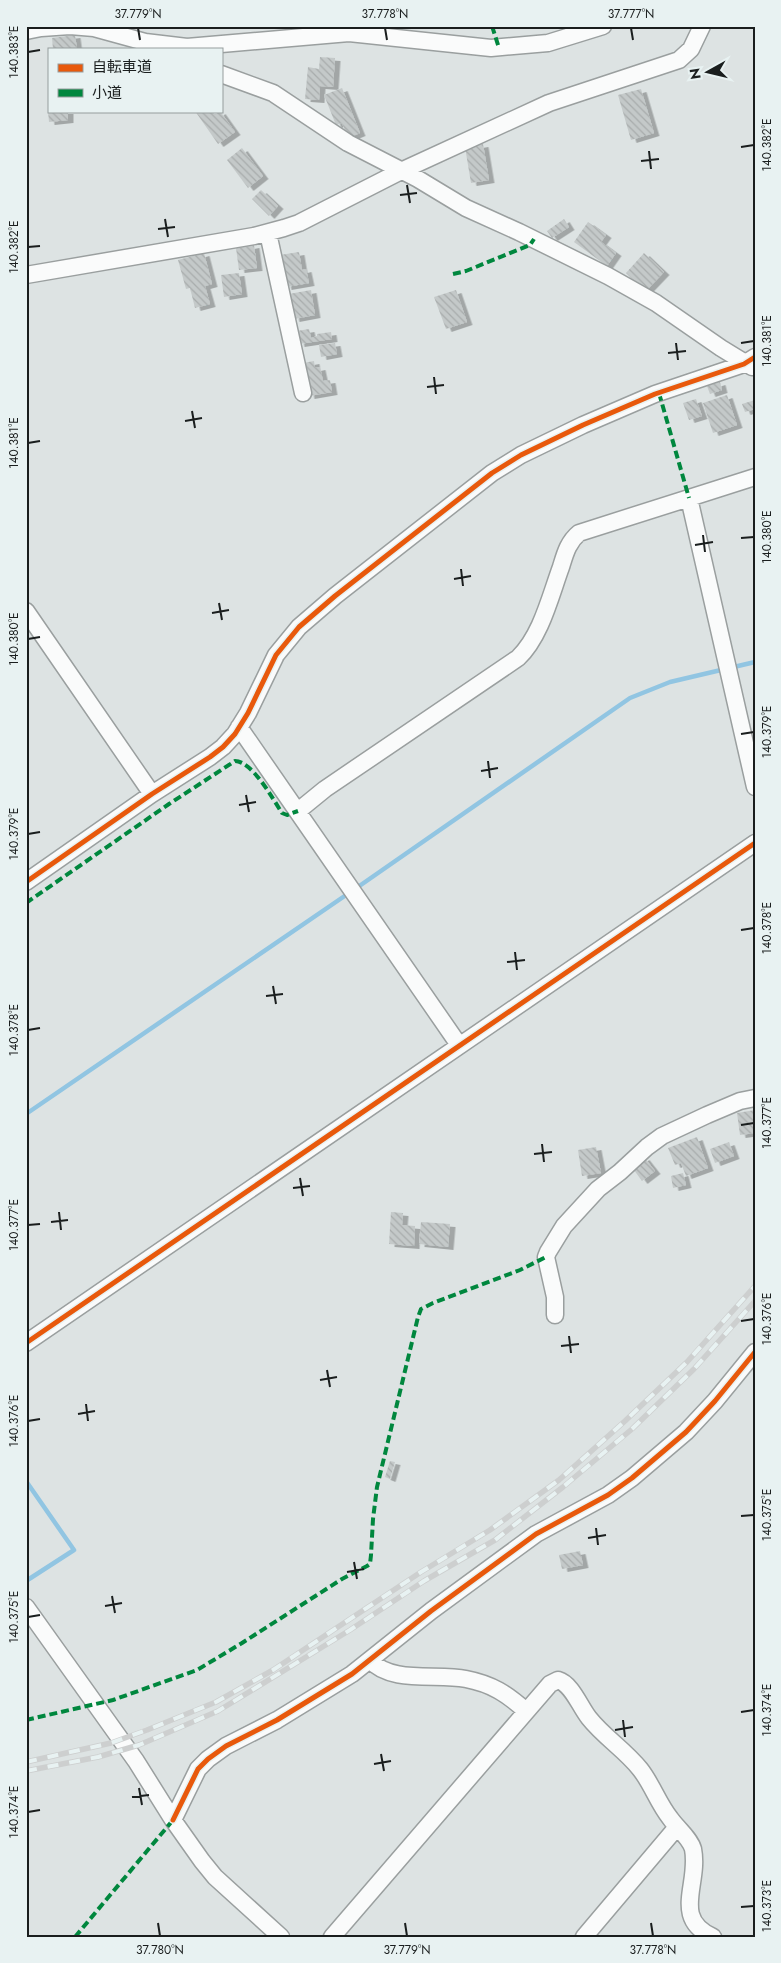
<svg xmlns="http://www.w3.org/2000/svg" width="781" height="1963" font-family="Jost,'Noto Sans JP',sans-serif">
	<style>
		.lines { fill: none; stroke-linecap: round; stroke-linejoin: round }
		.stream { stroke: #91c5e2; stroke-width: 4.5 }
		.building { fill: url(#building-back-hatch); filter: url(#shadow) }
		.minor-casing { stroke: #9a9f9f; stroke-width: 19 }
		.minor { stroke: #fafbfb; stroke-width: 16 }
		.rail-casing { stroke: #cdcfcf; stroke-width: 5.5 }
		.rail { stroke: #e8f2f2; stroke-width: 4; stroke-dasharray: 11; stroke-linecap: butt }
		.quiet { stroke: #00873e; stroke-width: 4; stroke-dasharray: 8 4; stroke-linecap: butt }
		.cycleway-casing { stroke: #e8f2f2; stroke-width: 8 }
		.cycleway { stroke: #e8590c; stroke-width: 5 }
		.ticks { fill: none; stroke: #1a1e1e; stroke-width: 2 }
		.neatline { fill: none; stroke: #1a1e1e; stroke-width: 2 }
		.ticks-label { font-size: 12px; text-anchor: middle; fill: #1a1e1e }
	</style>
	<defs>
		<pattern id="building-back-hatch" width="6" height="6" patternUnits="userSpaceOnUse" patternTransform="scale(1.25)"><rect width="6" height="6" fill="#c4c9c9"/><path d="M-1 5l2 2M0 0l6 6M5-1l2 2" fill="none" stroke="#a8acac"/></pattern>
		<filter id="shadow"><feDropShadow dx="5.5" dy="3" stdDeviation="0" flood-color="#0004"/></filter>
	</defs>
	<rect width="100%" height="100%" fill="#dde3e3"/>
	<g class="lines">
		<path class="stream" d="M 355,889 L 630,698 L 670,682 L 755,662
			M 26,1114 L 349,893
			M 26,1481 L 74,1550 L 26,1581"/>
	</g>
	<path class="building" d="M 75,35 L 77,49 L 53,49 L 52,38 Z
		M 320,57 L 335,58 L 333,87 L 320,86 L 319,100 L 305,99 L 308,67 L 319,69 Z
		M 342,88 L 360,133 L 348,138 L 342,123 L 336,125 L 324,95 Z
		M 641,89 L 654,133 L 631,140 L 618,95 Z
		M 48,111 L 68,111 L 68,120 L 49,122 Z
		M 195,111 L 212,111 L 215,115 L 220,111 L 235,132 L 218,144 Z
		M 483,144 L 489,180 L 471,183 L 465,147 Z
		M 242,148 L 263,176 L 248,188 L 227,160 Z
		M 261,190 L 278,206 L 269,216 L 252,199 Z
		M 564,219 L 569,227 L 552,238 L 547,231 Z
		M 588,222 L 606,235 L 601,242 L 616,253 L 607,266 L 574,242 Z
		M 254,245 L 257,268 L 239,270 L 236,248 Z
		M 299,252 L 302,270 L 306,269 L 309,283 L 286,287 L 280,255 Z
		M 204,253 L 212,284 L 205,286 L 210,304 L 195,308 L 190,288 L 186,289 L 178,260 Z
		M 644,253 L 664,272 L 645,292 L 626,273 Z
		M 239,273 L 242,294 L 224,297 L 221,275 Z
		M 311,290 L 315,315 L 294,319 L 289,294 Z
		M 456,290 L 467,322 L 446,329 L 434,297 Z
		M 309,329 L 311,338 L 317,336 L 317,334 L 331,332 L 332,339 L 299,344 L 297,331 Z
		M 335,343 L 337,354 L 321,357 L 319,345 Z
		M 314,361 L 315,368 L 320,367 L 323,381 L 330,380 L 332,392 L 309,396 L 303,363 Z
		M 720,382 L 722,390 L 710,394 L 707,386 Z
		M 727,395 L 737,425 L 713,433 L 703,403 Z
		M 696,399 L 702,416 L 689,420 L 683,403 Z
		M 755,400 L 755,409 L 745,412 L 742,404 Z
		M 755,1110 L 755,1133 L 740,1135 L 737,1113 Z
		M 697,1137 L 708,1168 L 686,1176 L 681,1163 L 675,1165 L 668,1148 Z
		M 729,1142 L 734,1156 L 715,1163 L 710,1149 Z
		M 596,1147 L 601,1173 L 582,1176 L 578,1150 Z
		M 644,1157 L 655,1171 L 642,1181 L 631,1166 Z
		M 683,1173 L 686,1185 L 673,1188 L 671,1176 Z
		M 391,1212 L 403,1213 L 402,1225 L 415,1226 L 414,1246 L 389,1244 Z
		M 421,1222 L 450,1224 L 448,1247 L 419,1244 Z
		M 390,1461 L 395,1462 L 390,1479 L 385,1477 Z
		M 580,1551 L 583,1565 L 562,1569 L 559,1555 Z"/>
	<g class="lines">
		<defs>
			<path id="minor" d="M 26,31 L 41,28 L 70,26 L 94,28 L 145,42 L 187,47 L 349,33 L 491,48 L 548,43 L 603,26
				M 221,74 L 273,93 L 348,143 L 418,179 L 466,208 L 519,232 L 608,276 L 656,303 L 721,348 L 752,367
				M 268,233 L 303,393
				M 26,275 L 254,236 L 284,228 L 299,223 L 401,171 L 549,103 L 679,60 L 691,49 L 702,26
				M 689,498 L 755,787
				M 26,611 L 152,794
				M 239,727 L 459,1045
				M 298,811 L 325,789 L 518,658 C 541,636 550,597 561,567 C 565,554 568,542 579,533 L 755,477
				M 26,882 L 152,794 L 210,757 L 223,747 L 235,734 L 248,713 L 276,655 L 299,627 L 335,596 L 492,473 L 521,455 L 583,425 L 655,394 L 744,364 L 755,357
				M 555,1315 L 555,1297 L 546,1257 L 548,1252 L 564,1226 L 598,1189 L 620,1172 L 647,1147 L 662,1136 L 707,1115 L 740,1101 L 755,1098
				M 26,1343 L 755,843
				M 26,1607 L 136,1761 L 173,1820 L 202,1861 L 215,1877 L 281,1937
				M 370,1660 C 391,1684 437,1673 466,1679 C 492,1684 507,1694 526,1711
				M 173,1820 L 198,1769 L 208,1759 L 226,1746 L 277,1720 L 352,1674 L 431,1611 L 536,1534 L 608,1495 L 632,1478 L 686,1432 L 715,1401 L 755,1352
				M 332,1937 L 550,1684 L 558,1680 C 572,1684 580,1707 589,1718 C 604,1737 625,1750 640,1769 C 652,1784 658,1803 670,1818 C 676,1827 690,1838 693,1849 C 700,1884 671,1918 713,1937
				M 584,1937 L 677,1827"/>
		</defs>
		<use href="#minor" class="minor-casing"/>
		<use href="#minor" class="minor"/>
		<defs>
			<path id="rail" d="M 26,1762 L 111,1743 L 147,1730 L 216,1702 L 273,1670 L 421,1572 L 490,1530 L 559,1480 L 625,1421 L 687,1362 L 755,1286
				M 26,1771 L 98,1757 L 139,1745 L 218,1711 L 350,1630 L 424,1581 L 495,1540 L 563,1487 L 632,1429 L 694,1369 L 755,1301"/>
		</defs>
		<use href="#rail" class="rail-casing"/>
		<use href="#rail" class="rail"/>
		<path class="quiet" d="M 492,26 L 499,48
			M 453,274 L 466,271 L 530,245 L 534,239
			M 659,393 L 689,498
			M 26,903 L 169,804 L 235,761 C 252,761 273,799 282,813 L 287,815 L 298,811
			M 26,1720 L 113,1700 L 197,1670 L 242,1643 L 342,1579 L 367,1566 L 370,1564 L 371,1555 L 373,1519 L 377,1487 L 418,1317 L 421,1309 L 433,1303 L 520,1270 L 546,1257
			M 75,1937 L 173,1820"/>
		<defs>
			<path id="cycleway" d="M 26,882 L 152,794 L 210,757 L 223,747 L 235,734 L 248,713 L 276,655 L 299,627 L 335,596 L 492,473 L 521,455 L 583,425 L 655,394 L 744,364 L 755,357
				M 26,1343 L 755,843
				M 173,1820 L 198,1769 L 208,1759 L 226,1746 L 277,1720 L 352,1674 L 431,1611 L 536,1534 L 608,1495 L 632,1478 L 686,1432 L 715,1401 L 755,1352"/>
		</defs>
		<use href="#cycleway" class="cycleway-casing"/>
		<use href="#cycleway" class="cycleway"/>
	</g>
	<path class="ticks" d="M 138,28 L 140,40M 385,28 L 387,40M 631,28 L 633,40M 28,52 L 40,50M 741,147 L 754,145M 649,151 L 651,169M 641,161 L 659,159M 407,185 L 410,203M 400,195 L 417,193M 165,219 L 168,237M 158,229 L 175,227M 28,247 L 40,246M 676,343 L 678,360M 741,343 L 754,341M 668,353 L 686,351M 434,377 L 436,394M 427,387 L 444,385M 192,411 L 195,428M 185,421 L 202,418M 28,443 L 40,441M 703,535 L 705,552M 741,538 L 754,537M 695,545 L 713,542M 461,569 L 463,586M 454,579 L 471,576M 219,603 L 222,620M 212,613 L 229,610M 28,639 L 40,637M 741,734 L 754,732M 488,761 L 490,778M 481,771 L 498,768M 246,795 L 249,812M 239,805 L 256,802M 28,834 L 40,832M 741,930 L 754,928M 515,952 L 517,970M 507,962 L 525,960M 273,986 L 276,1004M 266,996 L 283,994M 28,1030 L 40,1028M 741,1125 L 754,1123M 542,1144 L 544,1162M 534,1154 L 552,1152M 300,1178 L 303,1196M 293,1188 L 310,1186M 59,1212 L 61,1230M 51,1222 L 68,1220M 28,1225 L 40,1224M 741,1321 L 754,1319M 569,1336 L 571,1353M 561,1346 L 579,1344M 327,1370 L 330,1387M 320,1380 L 337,1377M 86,1404 L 88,1421M 78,1414 L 95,1411M 28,1421 L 40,1419M 741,1516 L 754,1515M 596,1528 L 598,1545M 588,1538 L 606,1535M 354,1562 L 357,1579M 347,1572 L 364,1569M 112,1596 L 115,1613M 105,1606 L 122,1603M 28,1617 L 40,1615M 741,1712 L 754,1710M 623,1720 L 625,1737M 615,1730 L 633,1727M 381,1754 L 384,1771M 374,1764 L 391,1761M 139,1788 L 142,1805M 132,1797 L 149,1795M 28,1812 L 40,1810M 741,1907 L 754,1906M 158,1923 L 160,1936M 405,1923 L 407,1936M 651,1923 L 653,1936"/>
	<rect width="781" height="1963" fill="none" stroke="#e8f2f2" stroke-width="55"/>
	<rect x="48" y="48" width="175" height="65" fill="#e8f2f2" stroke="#969d9d"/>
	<rect x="58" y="64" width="25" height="8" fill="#e8590c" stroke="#969d9d"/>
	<text x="92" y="72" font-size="15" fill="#1a1e1e">自転車道</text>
	<rect x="58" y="89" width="25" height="8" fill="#00873e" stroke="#969d9d"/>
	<text x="92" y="98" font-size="15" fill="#1a1e1e">小道</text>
	<g transform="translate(708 72) rotate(262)" stroke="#e8f2f2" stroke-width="4" paint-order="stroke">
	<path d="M0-4L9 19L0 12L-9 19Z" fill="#1a1e1e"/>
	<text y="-8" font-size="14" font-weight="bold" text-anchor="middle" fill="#1a1e1e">N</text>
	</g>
	<rect x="28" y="28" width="726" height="1908" class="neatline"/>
	<g class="ticks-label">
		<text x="138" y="18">37.779°N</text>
		<text x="385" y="18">37.778°N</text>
		<text x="631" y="18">37.777°N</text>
		<text transform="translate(14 52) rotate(-90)" y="4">140.383°E</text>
		<text transform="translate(767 145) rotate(-90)" y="4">140.382°E</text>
		<text transform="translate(14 247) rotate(-90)" y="4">140.382°E</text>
		<text transform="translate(767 341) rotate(-90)" y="4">140.381°E</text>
		<text transform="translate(14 443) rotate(-90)" y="4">140.381°E</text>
		<text transform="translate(767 537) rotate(-90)" y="4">140.380°E</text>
		<text transform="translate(14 639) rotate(-90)" y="4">140.380°E</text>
		<text transform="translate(767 732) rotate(-90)" y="4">140.379°E</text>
		<text transform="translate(14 834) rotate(-90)" y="4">140.379°E</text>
		<text transform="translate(767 928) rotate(-90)" y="4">140.378°E</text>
		<text transform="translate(14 1030) rotate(-90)" y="4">140.378°E</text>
		<text transform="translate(767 1123) rotate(-90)" y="4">140.377°E</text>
		<text transform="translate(14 1225) rotate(-90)" y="4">140.377°E</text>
		<text transform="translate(767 1319) rotate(-90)" y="4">140.376°E</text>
		<text transform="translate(14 1421) rotate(-90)" y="4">140.376°E</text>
		<text transform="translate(767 1515) rotate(-90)" y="4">140.375°E</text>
		<text transform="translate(14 1617) rotate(-90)" y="4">140.375°E</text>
		<text transform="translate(767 1710) rotate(-90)" y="4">140.374°E</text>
		<text transform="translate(14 1812) rotate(-90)" y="4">140.374°E</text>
		<text transform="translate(767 1906) rotate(-90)" y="4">140.373°E</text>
		<text x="160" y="1954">37.780°N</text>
		<text x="407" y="1954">37.779°N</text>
		<text x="653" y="1954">37.778°N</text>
	</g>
</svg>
